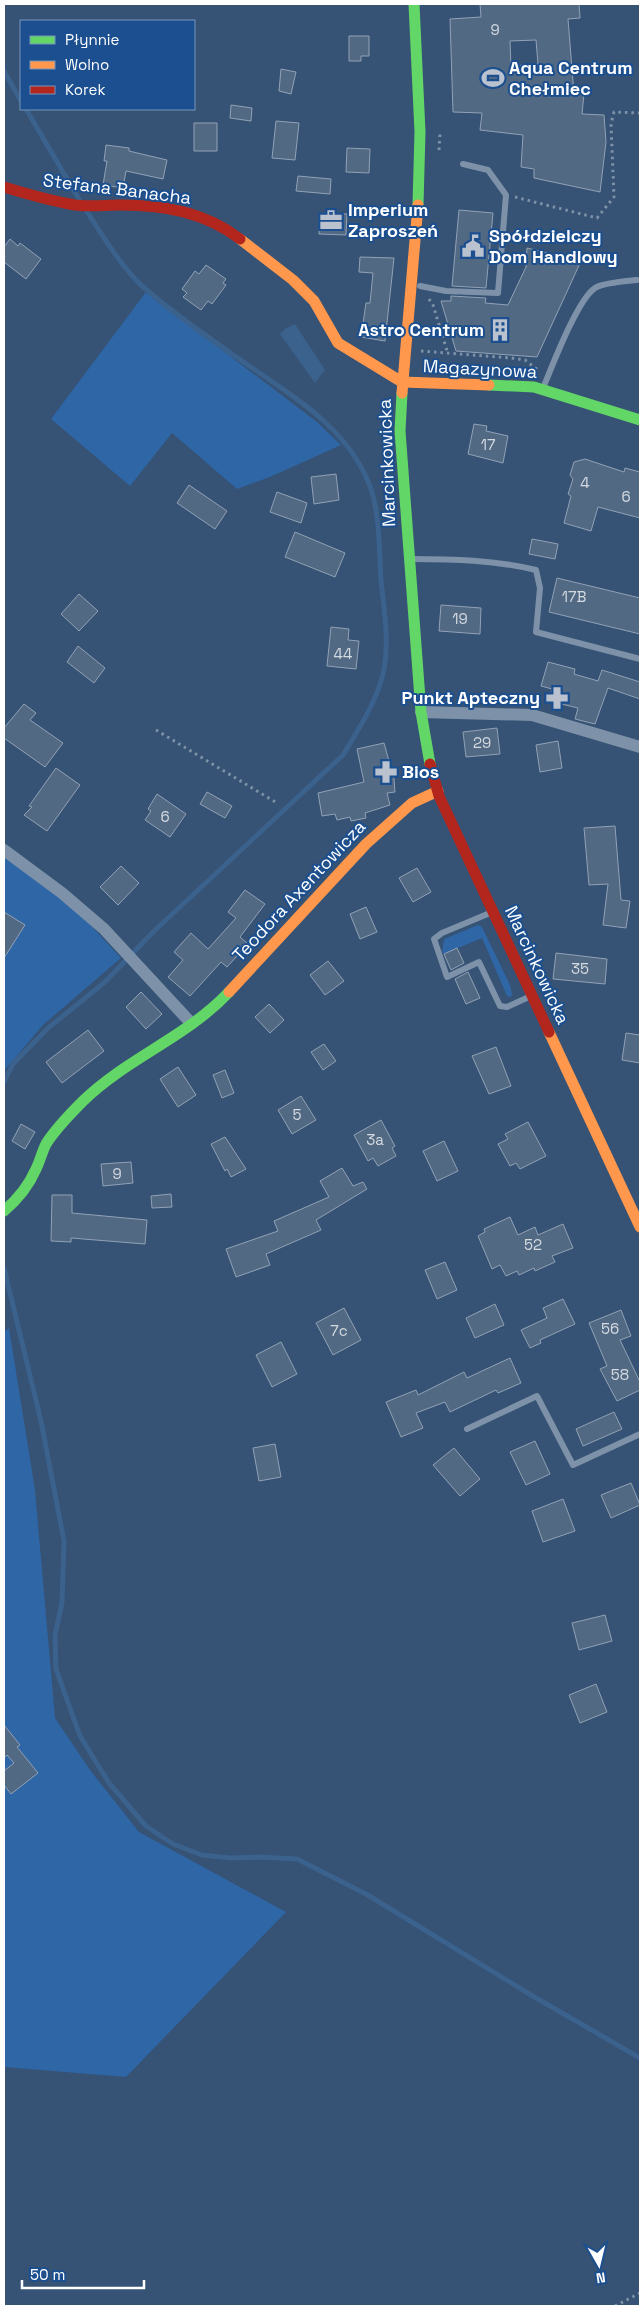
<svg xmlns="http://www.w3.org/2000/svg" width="644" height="2310" font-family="'Space Grotesk',sans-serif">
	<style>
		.green { fill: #2f66a5 }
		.water { fill: #3b618d }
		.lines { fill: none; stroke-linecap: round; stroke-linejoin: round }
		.stream { stroke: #3b618d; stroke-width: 5 }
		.building { fill: #526984; stroke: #92a2b6; fill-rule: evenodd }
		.path { stroke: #7d92a8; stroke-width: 3; stroke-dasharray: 2.5 4; stroke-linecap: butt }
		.lane { stroke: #7d92a8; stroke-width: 6 }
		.street { stroke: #7d92a8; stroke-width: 12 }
		.fast { stroke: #63d668; stroke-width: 11 }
		.slow { stroke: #ff974d; stroke-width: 11 }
		.jam { stroke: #b3261e; stroke-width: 11 }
		.labels { text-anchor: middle; stroke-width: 4; stroke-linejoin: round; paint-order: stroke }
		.number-label { font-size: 15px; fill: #d4dae0 }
		.poi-label { font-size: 18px; font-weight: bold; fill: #fff; stroke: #1b4f8f; text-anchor: start }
		.street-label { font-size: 18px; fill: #fff; stroke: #1b4f8f }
	</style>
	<rect width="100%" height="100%" fill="#365274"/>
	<path class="green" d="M 146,292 L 317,422 L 341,445 L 270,477 L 237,489 L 172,433 L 130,486 L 51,419 Z
		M 4,855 L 74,907 L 121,958 L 43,1025 L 4,1071 Z
		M 478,925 L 482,927 L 510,985 L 512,994 L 511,997 L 507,996 L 482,938 L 444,954 L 442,952 L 444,939 Z
		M 9,1328 L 35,1490 L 55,1718 L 90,1770 L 139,1832 L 286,1912 L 126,2077 L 4,2067 L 4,1332 Z"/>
	<path class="water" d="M 295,324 L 325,370 L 315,383 L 280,334 L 285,329 Z"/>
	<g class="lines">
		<path class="stream" d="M 4,71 L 21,101
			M 26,109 L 80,201
			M 4,1082 L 13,1064 L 47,1029 L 105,982 L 152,933 L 343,755 C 358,730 376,703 383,674 C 390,644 384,610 381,580 C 379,550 380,517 371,489 C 350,429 294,397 245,363 C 210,339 174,314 142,286 C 123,269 100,232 86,210
			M 4,1268 L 41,1421 L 64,1541 L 62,1603 L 55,1635 L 56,1669 L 80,1736 L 109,1783 L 146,1826 L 173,1844 L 202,1855 L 230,1858 L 260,1857 L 297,1859 L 366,1894 L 531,1995 L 640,2058"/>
	</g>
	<path class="building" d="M 480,4 L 579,4 L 580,18 L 568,19 L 574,94 L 584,94 L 582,114 L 604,115 L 606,142 L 600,192 L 534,178 L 534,169 L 521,167 L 523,135 L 480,130 L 482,113 L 453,112 L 450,19 L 481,17 ZM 536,40 L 538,64 L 511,66 L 510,41 Z
		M 349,36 L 369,36 L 369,56 L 361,56 L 361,61 L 349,61 Z
		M 281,69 L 296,72 L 291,94 L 279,91 Z
		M 231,105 L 252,108 L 251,121 L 230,118 Z
		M 276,121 L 299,123 L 295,160 L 272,158 Z
		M 194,123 L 217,123 L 217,151 L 194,151 Z
		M 106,145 L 129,148 L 129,151 L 167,160 L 163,179 L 126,171 L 123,188 L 103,185 L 107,161 L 104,161 Z
		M 347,148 L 370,149 L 369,173 L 346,172 Z
		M 298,176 L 331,179 L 330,194 L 296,191 Z
		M 459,210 L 493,213 L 486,288 L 452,286 Z
		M 319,214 L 347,214 L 346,235 L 319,234 Z
		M 10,239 L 18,246 L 20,243 L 41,259 L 26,279 L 4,262 L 4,247 Z
		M 527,248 L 581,261 L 537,357 L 456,351 L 441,301 L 451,301 L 451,296 L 486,298 L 485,303 L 508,305 L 526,267 Z
		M 360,257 L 394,258 L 385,341 L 361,337 L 366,303 L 370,303 L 373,273 L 359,272 Z
		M 206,265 L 226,279 L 223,283 L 226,285 L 212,304 L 208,301 L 201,310 L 183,297 L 187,293 L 182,289 L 195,271 L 199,274 Z
		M 474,424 L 487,426 L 486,431 L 508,436 L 503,463 L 468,454 Z
		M 585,459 L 624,472 L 625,468 L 640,472 L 640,518 L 598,507 L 591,531 L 564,523 L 571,496 L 568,494 L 573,479 L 570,475 L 574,462 Z
		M 336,474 L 339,500 L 314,504 L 311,477 Z
		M 189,485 L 227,511 L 215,529 L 177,503 Z
		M 277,492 L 307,503 L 301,523 L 270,512 Z
		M 295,532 L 345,553 L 335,577 L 285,557 Z
		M 532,539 L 558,544 L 555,559 L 529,554 Z
		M 557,578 L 640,598 L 640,634 L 549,612 Z
		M 79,594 L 98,611 L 79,631 L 61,614 Z
		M 441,605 L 481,608 L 480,634 L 439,631 Z
		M 331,627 L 349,629 L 348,640 L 359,641 L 356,669 L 327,666 Z
		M 78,646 L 105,668 L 94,683 L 67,662 Z
		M 548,662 L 575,669 L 574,674 L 598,681 L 602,670 L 640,682 L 640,699 L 608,688 L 595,724 L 575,719 L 578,708 L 549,701 L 552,689 L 541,686 Z
		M 24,704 L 36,713 L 30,720 L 63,743 L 45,767 L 4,738 L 4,728 Z
		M 497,728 L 500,754 L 466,757 L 463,732 Z
		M 558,741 L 562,768 L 540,772 L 536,745 Z
		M 384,743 L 394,779 L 395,792 L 387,793 L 390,805 L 365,813 L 366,818 L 351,821 L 350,817 L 337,820 L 335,814 L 322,816 L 318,793 L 364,782 L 357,749 Z
		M 56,768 L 80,785 L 47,831 L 24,815 L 32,807 L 29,806 Z
		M 207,792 L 232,806 L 225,818 L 200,804 Z
		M 157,794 L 186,814 L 170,837 L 145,820 L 151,811 L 148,809 Z
		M 615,826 L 621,900 L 630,901 L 626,928 L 603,925 L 608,884 L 589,885 L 584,828 Z
		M 121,866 L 139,883 L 118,905 L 100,887 Z
		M 417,868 L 431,892 L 413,902 L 399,878 Z
		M 245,890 L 265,904 L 240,937 L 248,944 L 227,967 L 221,962 L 190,996 L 168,977 L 183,960 L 174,952 L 191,933 L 208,949 L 236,918 L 228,912 Z
		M 366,907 L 377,932 L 360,939 L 350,914 Z
		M 4,912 L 25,925 L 4,958 Z
		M 457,948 L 464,963 L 451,970 L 444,954 Z
		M 556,953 L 607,959 L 605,984 L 553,979 Z
		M 328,961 L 344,981 L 325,995 L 310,975 Z
		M 468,972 L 480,998 L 466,1004 L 455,979 Z
		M 141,992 L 162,1014 L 146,1029 L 126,1007 Z
		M 269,1004 L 284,1020 L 270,1033 L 255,1017 Z
		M 88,1030 L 104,1051 L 62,1083 L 46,1062 Z
		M 626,1033 L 640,1035 L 640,1063 L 622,1060 Z
		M 324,1044 L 336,1061 L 323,1070 L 311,1052 Z
		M 496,1047 L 511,1086 L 489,1094 L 472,1056 Z
		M 178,1067 L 196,1095 L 178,1107 L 160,1079 Z
		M 225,1070 L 234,1093 L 222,1098 L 213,1075 Z
		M 301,1096 L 316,1120 L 292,1134 L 278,1110 Z
		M 381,1120 L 395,1146 L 392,1148 L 396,1156 L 378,1166 L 373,1158 L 368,1161 L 354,1135 Z
		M 528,1122 L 546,1156 L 520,1169 L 516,1163 L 510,1166 L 498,1144 L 508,1139 L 505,1134 Z
		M 21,1124 L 35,1132 L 25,1149 L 12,1141 Z
		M 225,1137 L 246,1169 L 231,1177 L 227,1169 L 225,1171 L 211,1144 Z
		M 444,1141 L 458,1171 L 437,1181 L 423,1151 Z
		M 131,1162 L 133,1183 L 103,1186 L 101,1164 Z
		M 342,1168 L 353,1186 L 363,1182 L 367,1189 L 316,1220 L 321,1230 L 266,1254 L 270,1265 L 236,1277 L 226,1249 L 278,1231 L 274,1221 L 329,1197 L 320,1181 Z
		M 171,1194 L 172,1207 L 152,1208 L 151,1196 Z
		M 52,1195 L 72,1195 L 72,1213 L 147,1220 L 145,1244 L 71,1238 L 71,1242 L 51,1241 Z
		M 510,1217 L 518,1235 L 535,1227 L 538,1235 L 563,1224 L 573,1248 L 552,1256 L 555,1262 L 535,1271 L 534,1268 L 519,1275 L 517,1271 L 506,1276 L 500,1265 L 492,1269 L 478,1236 L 485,1232 L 484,1229 Z
		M 445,1262 L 457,1290 L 437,1299 L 425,1270 Z
		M 563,1299 L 575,1324 L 540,1340 L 541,1343 L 530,1348 L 521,1330 L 547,1318 L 543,1308 Z
		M 495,1304 L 504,1325 L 475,1338 L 466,1318 Z
		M 344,1308 L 361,1340 L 333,1355 L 316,1323 Z
		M 621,1310 L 631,1336 L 620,1340 L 640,1382 L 640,1390 L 617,1401 L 600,1369 L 607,1366 L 589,1323 Z
		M 281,1342 L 297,1374 L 272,1387 L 256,1355 Z
		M 510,1358 L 521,1383 L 498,1393 L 496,1390 L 450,1412 L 445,1402 L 416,1413 L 423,1428 L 401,1437 L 386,1402 L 416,1390 L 418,1395 L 464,1372 L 467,1378 Z
		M 614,1412 L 622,1429 L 583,1446 L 576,1429 Z
		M 535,1441 L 550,1474 L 526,1485 L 510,1452 Z
		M 275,1444 L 281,1477 L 259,1481 L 253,1448 Z
		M 454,1448 L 480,1479 L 460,1496 L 433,1465 Z
		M 631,1483 L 640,1505 L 611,1518 L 601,1495 Z
		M 563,1499 L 575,1531 L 543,1542 L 532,1511 Z
		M 605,1615 L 612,1641 L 579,1650 L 572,1623 Z
		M 596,1684 L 607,1712 L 580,1723 L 569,1695 Z
		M 4,1725 L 20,1745 L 17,1747 L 38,1773 L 11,1794 L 4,1785 L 4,1771 L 14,1763 L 7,1755 L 4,1758 Z"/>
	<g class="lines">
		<path class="path" d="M 439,150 L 440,134
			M 515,197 L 597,218 L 614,197 L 611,124 L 614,112 L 640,113
			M 429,299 L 433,305 L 448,354
			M 421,351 L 511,358 L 525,360 L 538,370
			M 156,730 L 277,803
			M 615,2306 L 640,2293"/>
		<path class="lane" d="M 420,286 L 446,291 L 498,293 L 506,195 L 488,170 L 463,164
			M 543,388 C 552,367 577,300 595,288 C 602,283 627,281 637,280
			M 411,559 C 453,559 494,560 536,570 L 540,588 L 536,632 L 640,659
			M 490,913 L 442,933 L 434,939 L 447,977 L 479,962 L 500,1006 L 507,1007 L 531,996
			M 467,1429 L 537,1396 L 573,1465 L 640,1434"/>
		<path class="street" d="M 421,712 L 532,715 L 640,747
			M 4,850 L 62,893 L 104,929 L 191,1023"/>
		<path class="fast" d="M 414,4 L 420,132 L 418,205
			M 489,385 L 534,387 L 640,420
			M 402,393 L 400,431 L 421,712 L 430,764
			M 4,1211 C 17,1200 29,1185 36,1169 C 40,1161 42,1152 46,1144 C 56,1128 70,1114 83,1101 C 127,1058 187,1037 229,992"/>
		<path class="slow" d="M 240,239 L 293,280 L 314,301 L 338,343 L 402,382 L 489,385
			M 402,393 L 418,205
			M 229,992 L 366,844 L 412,803 L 438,791
			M 549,1032 L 640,1227"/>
		<path class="jam" d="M 4,187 C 27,194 51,201 75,205 C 90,207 106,205 121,205 C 164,205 205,212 240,239
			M 430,764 L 439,796 L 549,1032"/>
	</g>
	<defs>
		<symbol id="stadium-bare" viewBox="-9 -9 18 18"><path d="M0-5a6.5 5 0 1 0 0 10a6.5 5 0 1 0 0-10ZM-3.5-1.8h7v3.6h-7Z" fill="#b9c2ce" stroke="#1b4f8f" stroke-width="2.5" paint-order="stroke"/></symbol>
		<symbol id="office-bare" viewBox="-9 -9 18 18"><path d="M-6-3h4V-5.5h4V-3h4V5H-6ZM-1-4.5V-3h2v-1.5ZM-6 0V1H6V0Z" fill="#b9c2ce" stroke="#1b4f8f" stroke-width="2.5" paint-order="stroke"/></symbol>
		<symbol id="civic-bare" viewBox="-9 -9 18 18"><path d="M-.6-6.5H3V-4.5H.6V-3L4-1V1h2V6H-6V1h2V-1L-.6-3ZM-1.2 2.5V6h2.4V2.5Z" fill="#b9c2ce" stroke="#1b4f8f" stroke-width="2.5" paint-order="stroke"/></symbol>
		<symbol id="building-bare" viewBox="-9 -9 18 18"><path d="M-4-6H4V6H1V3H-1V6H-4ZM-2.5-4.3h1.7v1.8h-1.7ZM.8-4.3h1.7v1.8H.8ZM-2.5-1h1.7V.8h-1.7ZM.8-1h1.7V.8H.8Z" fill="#b9c2ce" stroke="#1b4f8f" stroke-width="2.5" paint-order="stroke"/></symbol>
		<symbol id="pharmacy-bare" viewBox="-9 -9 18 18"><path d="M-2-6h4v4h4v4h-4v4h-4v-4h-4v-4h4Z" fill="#b9c2ce" stroke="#1b4f8f" stroke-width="2.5" paint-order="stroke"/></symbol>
	</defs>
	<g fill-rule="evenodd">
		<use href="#stadium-bare" x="477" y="62" width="32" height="32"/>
		<use href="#office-bare" x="315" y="204" width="32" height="32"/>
		<use href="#civic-bare" x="457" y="230" width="32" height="32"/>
		<use href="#building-bare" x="484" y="314" width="32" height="32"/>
		<use href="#pharmacy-bare" x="541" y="682" width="32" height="32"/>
		<use href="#pharmacy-bare" x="370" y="756" width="32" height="32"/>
	</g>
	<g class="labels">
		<g class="number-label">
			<text x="495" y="35">9</text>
			<text x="488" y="450">17</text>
			<text x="585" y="488">4</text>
			<text x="626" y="502">6</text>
			<text x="574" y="602">17B</text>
			<text x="460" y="624">19</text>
			<text x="343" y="659">44</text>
			<text x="482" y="748">29</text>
			<text x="165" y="822">6</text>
			<text x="580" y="974">35</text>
			<text x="297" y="1120">5</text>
			<text x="375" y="1145">3a</text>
			<text x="117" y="1179">9</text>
			<text x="533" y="1250">52</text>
			<text x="610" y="1334">56</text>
			<text x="339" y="1336">7c</text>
			<text x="620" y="1380">58</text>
		</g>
		<g class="poi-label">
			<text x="509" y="74">Aqua Centrum<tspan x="509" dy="21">Chełmiec</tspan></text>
			<text x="348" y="216">Imperium<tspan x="348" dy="21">Zaproszeń</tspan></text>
			<text x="489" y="242">Spółdzielczy<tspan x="489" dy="21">Dom Handlowy</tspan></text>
			<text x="484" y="336" text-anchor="end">Astro Centrum</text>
			<text x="540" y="704" text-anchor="end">Punkt Apteczny</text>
			<text x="402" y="778">Bios</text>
		</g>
		<g class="street-label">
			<text transform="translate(117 189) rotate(7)" y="6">Stefana Banacha</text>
			<text transform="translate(480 369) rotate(3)" y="6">Magazynowa</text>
			<text transform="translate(387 463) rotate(-92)" y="6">Marcinkowicka</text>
			<text transform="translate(299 891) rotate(-47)" y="6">Teodora Axentowicza</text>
			<text transform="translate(537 965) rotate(65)" y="6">Marcinkowicka</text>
		</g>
	</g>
	<rect width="644" height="2310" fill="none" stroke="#ffffff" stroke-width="10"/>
	<rect x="20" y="20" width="175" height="90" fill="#1b4f8f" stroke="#7695bc"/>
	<rect x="30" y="36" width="25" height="8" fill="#63d668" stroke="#7695bc"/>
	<text x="65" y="45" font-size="15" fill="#ffffff">Płynnie</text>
	<rect x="30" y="61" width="25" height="8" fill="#ff974d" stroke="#7695bc"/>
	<text x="65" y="70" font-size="15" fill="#ffffff">Wolno</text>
	<rect x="30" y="86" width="25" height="8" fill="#b3261e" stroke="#7695bc"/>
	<text x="65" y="95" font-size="15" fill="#ffffff">Korek</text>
	<g transform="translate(599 2265) rotate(172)" stroke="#1b4f8f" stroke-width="4" paint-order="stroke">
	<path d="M0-4L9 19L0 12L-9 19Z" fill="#ffffff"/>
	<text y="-8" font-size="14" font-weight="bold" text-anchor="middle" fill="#ffffff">N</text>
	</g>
	<path d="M22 2280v8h122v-8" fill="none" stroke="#ffffff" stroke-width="2.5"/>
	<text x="30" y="2280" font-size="15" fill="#ffffff" stroke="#1b4f8f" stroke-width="4" paint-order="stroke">50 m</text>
</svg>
